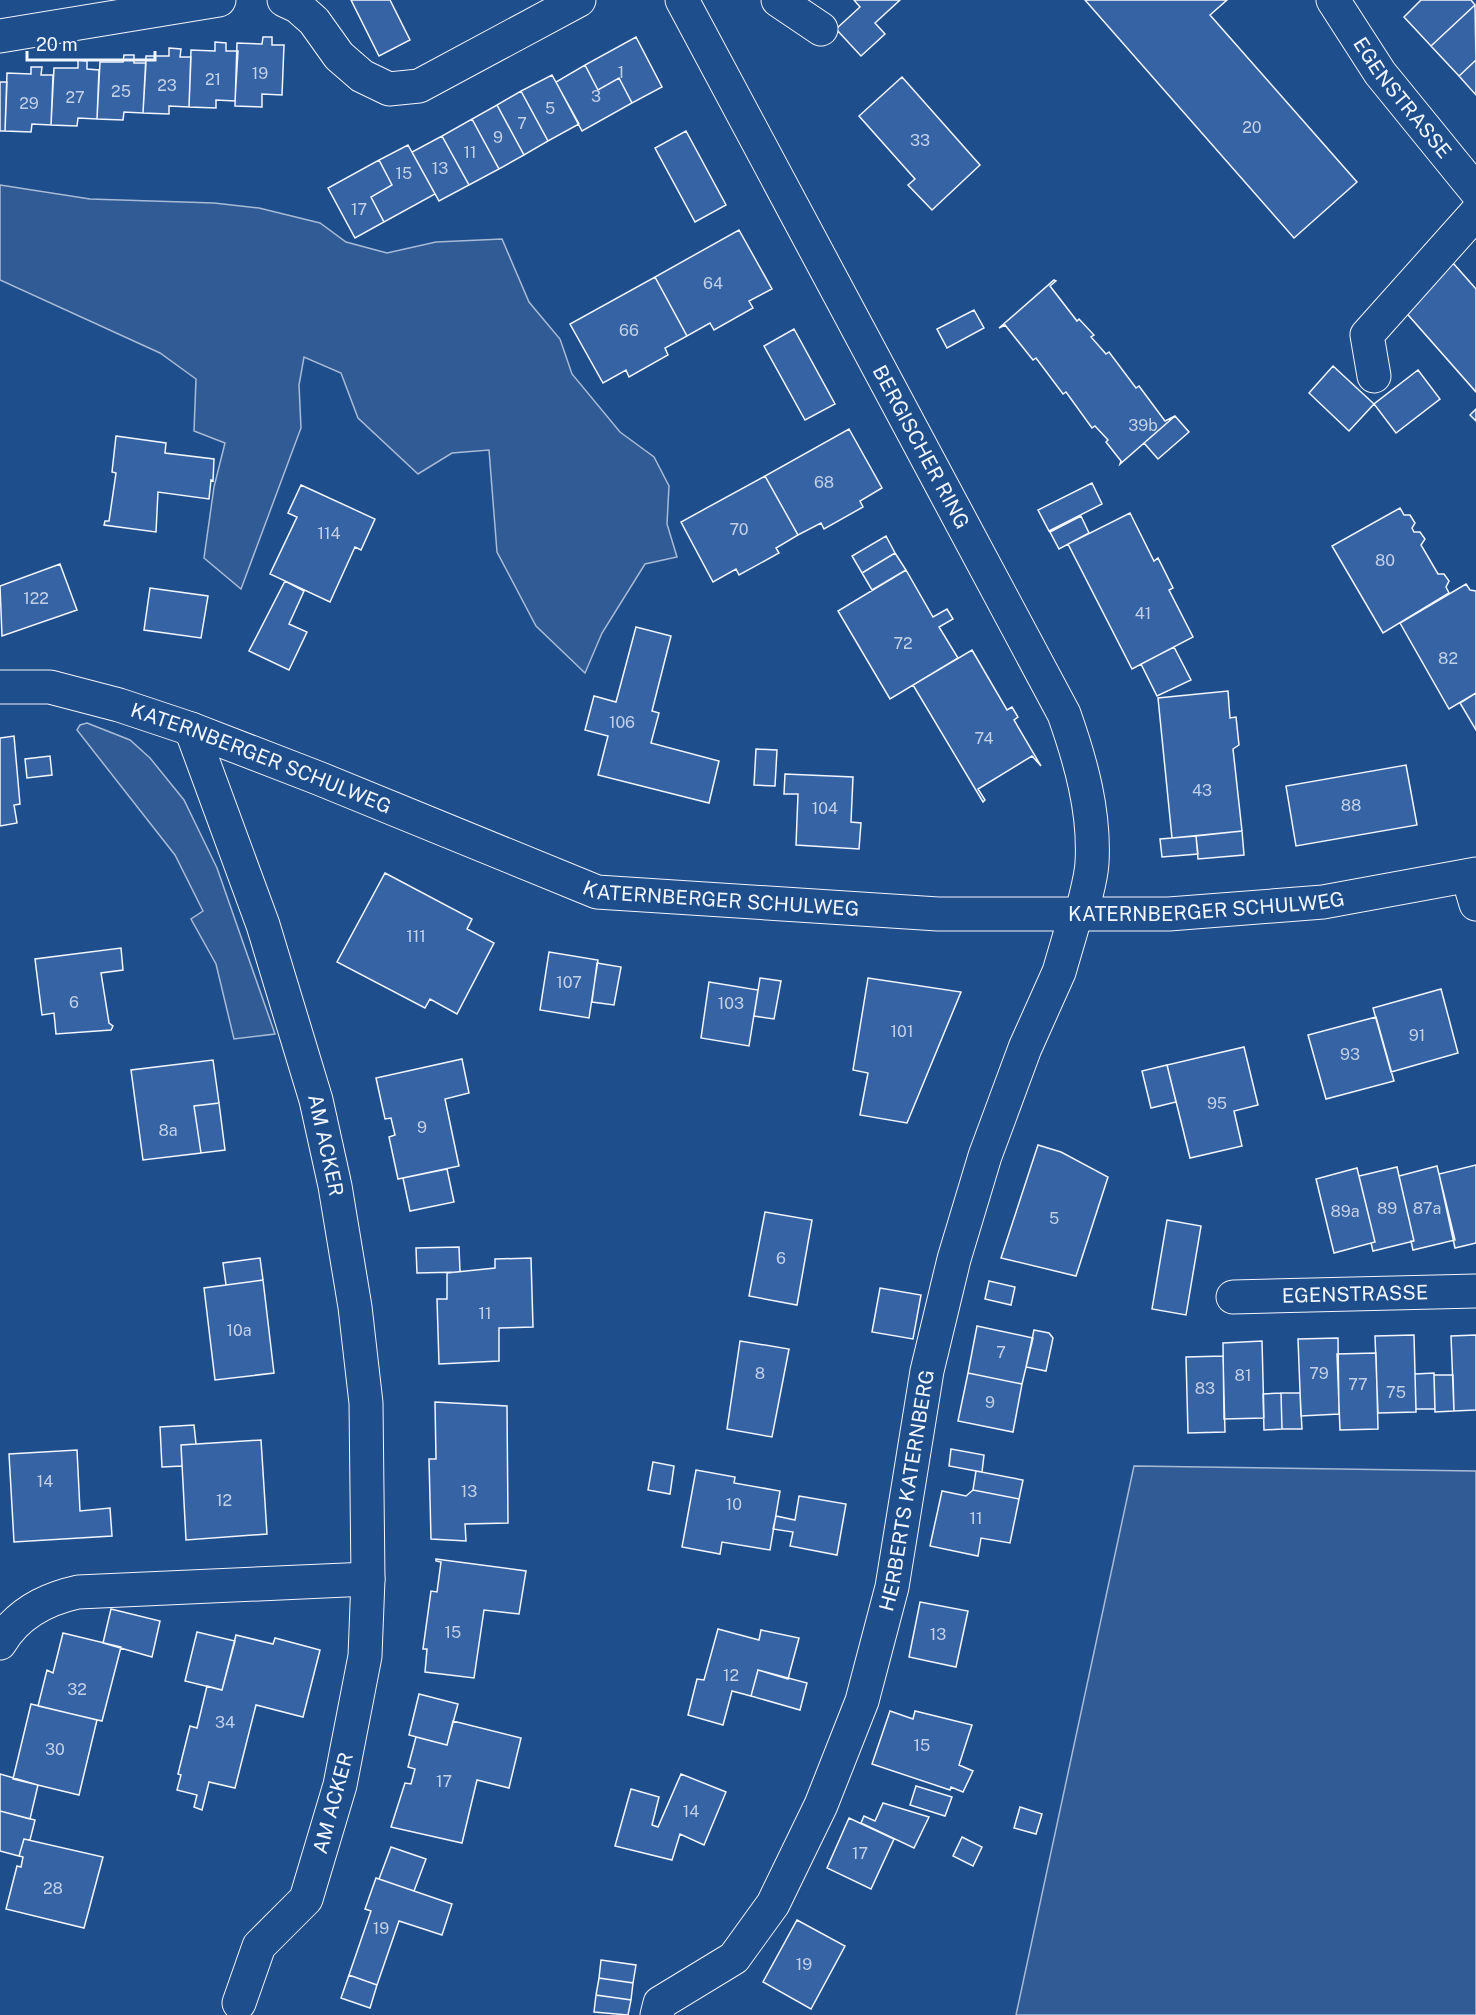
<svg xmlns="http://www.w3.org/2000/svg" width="1476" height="2015" font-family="'Public Sans',sans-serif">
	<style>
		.built { fill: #305b95; stroke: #a8bbd7; stroke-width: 1.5 }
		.building { fill: #3563a3; stroke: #f2f6ff; stroke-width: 1.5 }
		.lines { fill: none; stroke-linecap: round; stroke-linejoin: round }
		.minor-casing { stroke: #f2f6ff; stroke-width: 35 }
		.minor { stroke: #1f4e8c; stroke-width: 33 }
		.labels { text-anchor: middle; stroke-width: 4.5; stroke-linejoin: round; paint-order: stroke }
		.number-label { font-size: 16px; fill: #c3d1e8 }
		.street-label { font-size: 20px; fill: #f2f6ff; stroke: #1f4e8c }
	</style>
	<rect width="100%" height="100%" fill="#1f4e8c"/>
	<path class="built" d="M 0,185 L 90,199 L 214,203 L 259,208 L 320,223 L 346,242 L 387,253 L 436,242 L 502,239 L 529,302 L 560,339 L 572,374 L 620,432 L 654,457 L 669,486 L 667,524 L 677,557 L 645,564 L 602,633 L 585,673 L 536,626 L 497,552 L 489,450 L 452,453 L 418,474 L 358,418 L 341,373 L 304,357 L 299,385 L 301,428 L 241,589 L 204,558 L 214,487 L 225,443 L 194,431 L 196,379 L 160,353 L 0,280 Z
		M 87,723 L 130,740 L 150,758 L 184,800 L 217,868 L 275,1034 L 234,1039 L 216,964 L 191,919 L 203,911 L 175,855 L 77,730 L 80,725 Z
		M 1134,1466 L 1476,1471 L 1476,2015 L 1016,2015 Z"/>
	<path class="building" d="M 351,0 L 390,0 L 410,40 L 379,56 Z
		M 854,0 L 900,0 L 875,23 L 885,34 L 861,56 L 836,29 L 860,7 Z
		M 1085,0 L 1227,0 L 1210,15 L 1357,182 L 1294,238 Z
		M 1421,0 L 1471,0 L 1475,5 L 1431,46 L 1404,17 Z
		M 1475,5 L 1476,60 L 1459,76 L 1431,46 Z
		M 263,37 L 272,37 L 272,45 L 284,45 L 282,95 L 262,94 L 262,107 L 235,106 L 237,43 L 262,44 Z
		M 636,37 L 662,87 L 632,103 L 619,78 L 598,90 L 585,65 Z
		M 215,42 L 226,43 L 226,51 L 238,51 L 235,101 L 216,100 L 216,108 L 189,107 L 191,50 L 215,51 Z
		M 169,48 L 181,49 L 180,57 L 191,57 L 189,107 L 169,106 L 169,114 L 143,113 L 146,56 L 169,56 Z
		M 124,55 L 134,55 L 134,63 L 146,63 L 143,113 L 124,112 L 123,120 L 97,119 L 100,62 L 123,62 Z
		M 78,60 L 87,61 L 87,69 L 99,70 L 97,119 L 78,118 L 77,126 L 51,125 L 54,68 L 78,68 Z
		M 1476,60 L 1476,95 L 1459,76 Z
		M 585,65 L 598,90 L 619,78 L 632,103 L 582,131 L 556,82 Z
		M 31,67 L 42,67 L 41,75 L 53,75 L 51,125 L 32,124 L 31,132 L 5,131 L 7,73 L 31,74 Z
		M 552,75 L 579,124 L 548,141 L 521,91 Z
		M 902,77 L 980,165 L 932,210 L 908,185 L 915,179 L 859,116 Z
		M 0,82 L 7,82 L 5,131 L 0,131 Z
		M 521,91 L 548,141 L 524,155 L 497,105 Z
		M 497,105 L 524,155 L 499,169 L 472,119 Z
		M 472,119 L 499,169 L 469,185 L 442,136 Z
		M 686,131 L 726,205 L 695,222 L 655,148 Z
		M 442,136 L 469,185 L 439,201 L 412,152 Z
		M 408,145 L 435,194 L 384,222 L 371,197 L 392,185 L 379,160 Z
		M 379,160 L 392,185 L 371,197 L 384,222 L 355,238 L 328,188 Z
		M 739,230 L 772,289 L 749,301 L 753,308 L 714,330 L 710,323 L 687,336 L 655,277 Z
		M 1453,263 L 1476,289 L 1476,392 L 1402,308 Z
		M 655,277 L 687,336 L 665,348 L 668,355 L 629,377 L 626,370 L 603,383 L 570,324 Z
		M 1054,280 L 1056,281 L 1050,286 L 1077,321 L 1079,319 L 1094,335 L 1091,337 L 1106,354 L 1109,352 L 1136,388 L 1139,386 L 1165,421 L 1175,416 L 1120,464 L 1121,461 L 1106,442 L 1108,440 L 1095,426 L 1092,428 L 1066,392 L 1063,394 L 1036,358 L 1033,360 L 1005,325 L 999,328 Z
		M 974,310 L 984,328 L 947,348 L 937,329 Z
		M 794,329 L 835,404 L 805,420 L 764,346 Z
		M 1333,366 L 1374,404 L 1349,431 L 1309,393 Z
		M 1418,370 L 1440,399 L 1396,433 L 1374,404 Z
		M 1476,409 L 1476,421 L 1470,415 Z
		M 1175,416 L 1189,432 L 1158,459 L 1144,443 Z
		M 849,429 L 882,488 L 860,501 L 863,507 L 824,529 L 821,523 L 798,535 L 765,476 Z
		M 116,436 L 166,443 L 165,453 L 214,459 L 213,481 L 211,480 L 209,499 L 158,492 L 156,532 L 104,525 L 105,521 L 109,521 L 116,473 L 112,472 Z
		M 765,476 L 798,535 L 776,548 L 779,553 L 739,575 L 736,569 L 713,582 L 681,522 Z
		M 1092,483 L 1102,504 L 1049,531 L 1038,510 Z
		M 301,485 L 375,519 L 361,550 L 355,547 L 330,602 L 270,574 L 297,517 L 288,513 Z
		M 1400,508 L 1404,515 L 1410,515 L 1415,523 L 1412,528 L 1414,532 L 1420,532 L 1425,539 L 1421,545 L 1438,574 L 1444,574 L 1449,581 L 1446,587 L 1449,593 L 1383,633 L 1332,546 Z
		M 1130,513 L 1154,561 L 1158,558 L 1173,588 L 1169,590 L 1193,637 L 1132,669 L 1068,544 Z
		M 1081,516 L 1089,533 L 1059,549 L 1050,532 Z
		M 886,536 L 895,553 L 862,573 L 852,556 Z
		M 895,553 L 906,570 L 872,590 L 862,573 Z
		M 60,564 L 77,610 L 2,636 L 0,586 Z
		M 906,570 L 933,617 L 947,609 L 953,619 L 939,627 L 958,658 L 890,699 L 838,611 Z
		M 285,581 L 304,591 L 289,624 L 307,632 L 289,670 L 249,651 Z
		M 1466,584 L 1470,590 L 1476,591 L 1476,693 L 1449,709 L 1400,623 Z
		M 150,588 L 208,596 L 201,638 L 144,630 Z
		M 636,627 L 671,636 L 652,711 L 659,713 L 651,743 L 719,761 L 709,803 L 598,775 L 608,736 L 585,730 L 594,696 L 616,702 Z
		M 1174,647 L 1191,680 L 1157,696 L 1141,664 Z
		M 972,650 L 1007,710 L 1012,707 L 1018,717 L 1014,720 L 1041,766 L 1032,756 L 978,789 L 985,800 L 983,802 L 913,685 Z
		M 1228,691 L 1230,718 L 1236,717 L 1239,745 L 1233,749 L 1242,831 L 1172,838 L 1158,698 Z
		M 1476,693 L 1476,730 L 1460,703 Z
		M 14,736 L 20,804 L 14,805 L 17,823 L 0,826 L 0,738 Z
		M 756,749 L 777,750 L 775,786 L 754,785 Z
		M 50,756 L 52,775 L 27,778 L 25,759 Z
		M 1406,765 L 1417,825 L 1296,846 L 1286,786 Z
		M 785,774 L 853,777 L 851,822 L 861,823 L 859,849 L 796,845 L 798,794 L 784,794 Z
		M 1242,831 L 1244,855 L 1198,859 L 1196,836 Z
		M 1196,836 L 1198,854 L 1162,857 L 1160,839 Z
		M 385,873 L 472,919 L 467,929 L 494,943 L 457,1014 L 430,999 L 425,1008 L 337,962 Z
		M 121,948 L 123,970 L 101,973 L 109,1023 L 113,1026 L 111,1030 L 56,1034 L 54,1013 L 42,1015 L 35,959 Z
		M 549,952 L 598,960 L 589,1018 L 540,1010 Z
		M 597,963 L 621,967 L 614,1005 L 592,1002 Z
		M 760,978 L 781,981 L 774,1019 L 754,1016 Z
		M 868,978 L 961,992 L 907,1123 L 860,1115 L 868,1073 L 853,1070 Z
		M 709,982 L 758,990 L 749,1046 L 701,1038 Z
		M 1441,989 L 1458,1053 L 1391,1072 L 1373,1008 Z
		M 1376,1017 L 1394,1081 L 1326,1099 L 1308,1035 Z
		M 1244,1047 L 1258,1105 L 1234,1111 L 1242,1146 L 1190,1158 L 1167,1065 Z
		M 462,1059 L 469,1093 L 445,1099 L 459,1166 L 398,1179 L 389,1137 L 395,1135 L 391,1118 L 385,1119 L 376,1078 Z
		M 213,1060 L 219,1103 L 194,1106 L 201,1153 L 143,1160 L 131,1070 Z
		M 1167,1065 L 1176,1102 L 1151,1108 L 1142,1071 Z
		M 219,1103 L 225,1150 L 201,1153 L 194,1106 Z
		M 1038,1145 L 1061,1152 L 1108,1177 L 1076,1276 L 1001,1258 Z
		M 1476,1165 L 1476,1243 L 1455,1248 L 1439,1174 Z
		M 1437,1166 L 1455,1240 L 1413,1250 L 1411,1241 L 1414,1241 L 1399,1176 Z
		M 1397,1167 L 1414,1241 L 1373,1251 L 1371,1243 L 1375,1242 L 1359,1176 Z
		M 1357,1168 L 1375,1242 L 1334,1253 L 1316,1179 Z
		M 447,1169 L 454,1202 L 410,1211 L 403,1178 Z
		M 765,1212 L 812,1220 L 797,1305 L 749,1296 Z
		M 1167,1220 L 1201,1226 L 1186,1315 L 1152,1309 Z
		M 459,1247 L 460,1272 L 417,1273 L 416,1248 Z
		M 260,1258 L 263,1280 L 226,1285 L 223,1263 Z
		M 531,1258 L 533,1327 L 499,1328 L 499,1361 L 439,1364 L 437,1299 L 447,1299 L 447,1273 L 495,1268 L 495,1259 Z
		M 263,1280 L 274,1373 L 215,1380 L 204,1288 Z
		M 989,1281 L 1015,1287 L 1011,1305 L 985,1299 Z
		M 880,1288 L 921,1295 L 913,1339 L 872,1332 Z
		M 977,1326 L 1033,1338 L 1022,1384 L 968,1373 Z
		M 1034,1330 L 1049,1333 L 1053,1338 L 1046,1371 L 1026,1367 Z
		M 1414,1335 L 1416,1412 L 1378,1413 L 1375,1336 Z
		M 1476,1335 L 1476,1410 L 1454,1411 L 1451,1336 Z
		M 1338,1338 L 1339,1414 L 1301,1416 L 1298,1339 Z
		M 740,1341 L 789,1349 L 772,1437 L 727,1429 Z
		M 1262,1341 L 1264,1418 L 1224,1419 L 1223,1343 Z
		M 1376,1353 L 1378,1429 L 1340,1430 L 1337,1354 Z
		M 1223,1356 L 1225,1432 L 1188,1433 L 1186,1357 Z
		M 968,1373 L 1022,1384 L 1013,1432 L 958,1421 Z
		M 1434,1373 L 1435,1409 L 1416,1409 L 1415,1374 Z
		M 1434,1375 L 1453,1375 L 1454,1411 L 1435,1412 Z
		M 1281,1393 L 1300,1393 L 1302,1429 L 1282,1429 Z
		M 1281,1393 L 1282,1429 L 1264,1430 L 1263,1394 Z
		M 435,1402 L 507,1406 L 508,1523 L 465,1524 L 466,1541 L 431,1539 L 429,1459 L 436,1459 Z
		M 194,1425 L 196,1444 L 181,1445 L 182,1466 L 162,1467 L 160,1427 Z
		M 261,1440 L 267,1534 L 186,1540 L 181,1445 Z
		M 951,1449 L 984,1455 L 982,1472 L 949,1466 Z
		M 77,1450 L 80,1511 L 110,1508 L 112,1536 L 14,1542 L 9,1454 Z
		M 653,1462 L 674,1466 L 670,1494 L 648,1490 Z
		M 696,1470 L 735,1477 L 734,1483 L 780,1491 L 770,1550 L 722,1542 L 720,1554 L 682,1547 Z
		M 976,1471 L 1023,1480 L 1019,1499 L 973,1490 Z
		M 973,1490 L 1019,1499 L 1010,1543 L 981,1538 L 978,1556 L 930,1546 L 942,1491 L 966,1496 Z
		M 799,1496 L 846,1504 L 837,1555 L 790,1546 L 793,1532 L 773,1529 L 776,1516 L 795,1520 Z
		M 436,1559 L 526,1571 L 519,1614 L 484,1610 L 474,1678 L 425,1672 L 427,1649 L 423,1649 L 431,1591 L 437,1592 L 441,1562 L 436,1561 Z
		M 920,1602 L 968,1611 L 956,1667 L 909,1657 Z
		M 111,1609 L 160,1621 L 152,1657 L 103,1643 Z
		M 718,1629 L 759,1640 L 761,1630 L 799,1638 L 788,1679 L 758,1670 L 751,1696 L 732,1691 L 723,1725 L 688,1715 L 697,1679 L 704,1680 Z
		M 197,1632 L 235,1641 L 222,1690 L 185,1681 Z
		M 63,1633 L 121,1647 L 102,1721 L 38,1706 L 47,1670 L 53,1673 Z
		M 236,1635 L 273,1644 L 275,1638 L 320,1650 L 303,1717 L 256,1705 L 235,1788 L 209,1782 L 202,1810 L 194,1807 L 197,1795 L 177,1790 L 181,1775 L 178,1774 L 190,1726 L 197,1728 L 207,1686 L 222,1690 Z
		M 758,1670 L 807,1683 L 800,1710 L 751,1696 Z
		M 419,1694 L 458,1704 L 447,1745 L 409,1735 Z
		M 31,1704 L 97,1720 L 79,1795 L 13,1779 Z
		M 890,1711 L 913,1719 L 915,1711 L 972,1725 L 959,1765 L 973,1771 L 963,1792 L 951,1787 L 950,1790 L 872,1764 Z
		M 453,1721 L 521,1738 L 509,1788 L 477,1780 L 462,1843 L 391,1827 L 405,1783 L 411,1784 L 415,1769 L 408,1767 L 416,1737 L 447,1745 Z
		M 0,1774 L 38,1785 L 30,1819 L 0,1811 Z
		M 681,1774 L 726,1792 L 704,1845 L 680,1834 L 672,1860 L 615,1846 L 631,1789 L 659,1797 L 652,1825 L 658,1827 Z
		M 916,1786 L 952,1797 L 945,1816 L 910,1805 Z
		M 883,1803 L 929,1817 L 914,1848 L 861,1823 L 864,1816 L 875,1821 Z
		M 1020,1807 L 1042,1814 L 1036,1834 L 1014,1828 Z
		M 0,1811 L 35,1820 L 30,1840 L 24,1839 L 19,1856 L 0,1851 Z
		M 849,1818 L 894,1839 L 871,1889 L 827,1868 Z
		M 962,1837 L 982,1847 L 973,1866 L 953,1856 Z
		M 24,1839 L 103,1857 L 84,1928 L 6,1909 L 17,1866 L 21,1867 L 23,1857 L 19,1856 Z
		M 391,1847 L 426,1859 L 414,1891 L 379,1879 Z
		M 376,1878 L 452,1904 L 442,1935 L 399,1921 L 377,1985 L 349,1975 L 371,1911 L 365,1909 Z
		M 797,1920 L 845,1946 L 811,2009 L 763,1982 Z
		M 601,1960 L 636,1965 L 633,1983 L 599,1978 Z
		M 349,1975 L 377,1985 L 370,2008 L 341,1998 Z
		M 599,1978 L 633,1983 L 631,2000 L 596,1995 Z
		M 596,1995 L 631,2000 L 628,2015 L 594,2012 Z"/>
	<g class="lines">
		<defs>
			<g id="minor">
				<path d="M 284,0 L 297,6 L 314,21 L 339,56 L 362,76 L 389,89 L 419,86 L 579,0"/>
				<path id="s1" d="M 682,0 L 1064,714 C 1081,762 1095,812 1092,863 C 1091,880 1085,897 1082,913"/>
				<path d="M 778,0 L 821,29"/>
				<path id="s2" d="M 1333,0 L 1380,73 L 1476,191"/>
				<path d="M 0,36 L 219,0"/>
				<path d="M 1374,376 L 1367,335 L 1476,213"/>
				<path id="s3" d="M 0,687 L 50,687 L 119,705 L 191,729 L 318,778 L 597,892 L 938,914 L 1169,914 L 1323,902 L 1476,874"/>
				<path id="s4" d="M 191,729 L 263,925 L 316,1100 L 335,1186 L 355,1307 L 366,1403 L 368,1579 L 365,1656 L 340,1785 L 306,1899 L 259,1946 L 239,2003"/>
				<path d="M 1468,877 L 1476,904"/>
				<path id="s5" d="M 1233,1297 L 1476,1291"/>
				<path d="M 0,1643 C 17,1614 46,1599 78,1592 L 368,1579"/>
				<path id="s6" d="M 657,2015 L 660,2003 L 734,1958 L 773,1904 L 821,1805 L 862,1701 L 892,1587 L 927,1371 L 954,1259 L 985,1156 L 1025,1048 L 1059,972 L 1076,914"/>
			</g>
		</defs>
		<use href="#minor" class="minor-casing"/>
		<use href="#minor" class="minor"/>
	</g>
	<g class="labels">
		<g class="number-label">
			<text x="621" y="78">1</text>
			<text x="260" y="79">19</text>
			<text x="213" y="85">21</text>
			<text x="167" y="91">23</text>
			<text x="121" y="97">25</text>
			<text x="596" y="102">3</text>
			<text x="75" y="103">27</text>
			<text x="29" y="109">29</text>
			<text x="550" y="114">5</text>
			<text x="522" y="129">7</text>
			<text x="1252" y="133">20</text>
			<text x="498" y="143">9</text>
			<text x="920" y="146">33</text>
			<text x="470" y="158">11</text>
			<text x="440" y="174">13</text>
			<text x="404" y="179">15</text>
			<text x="359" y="215">17</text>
			<text x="713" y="289">64</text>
			<text x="629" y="336">66</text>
			<text x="1143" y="431">39b</text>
			<text x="824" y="488">68</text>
			<text x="739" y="535">70</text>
			<text x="329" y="539">114</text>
			<text x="1385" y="566">80</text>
			<text x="36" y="604">122</text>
			<text x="1143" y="619">41</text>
			<text x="903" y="649">72</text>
			<text x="1448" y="664">82</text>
			<text x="622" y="728">106</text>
			<text x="984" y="744">74</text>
			<text x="1202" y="796">43</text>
			<text x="1351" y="811">88</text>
			<text x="825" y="814">104</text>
			<text x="416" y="942">111</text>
			<text x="569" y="988">107</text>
			<text x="74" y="1008">6</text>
			<text x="731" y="1009">103</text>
			<text x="902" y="1037">101</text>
			<text x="1417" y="1041">91</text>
			<text x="1350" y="1060">93</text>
			<text x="1217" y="1109">95</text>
			<text x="422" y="1133">9</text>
			<text x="168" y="1136">8a</text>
			<text x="1387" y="1214">89</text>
			<text x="1427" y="1214">87a</text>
			<text x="1345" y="1217">89a</text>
			<text x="1054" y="1224">5</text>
			<text x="781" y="1264">6</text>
			<text x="485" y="1319">11</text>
			<text x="239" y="1336">10a</text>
			<text x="1001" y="1358">7</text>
			<text x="760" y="1379">8</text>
			<text x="1319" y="1379">79</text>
			<text x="1243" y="1381">81</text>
			<text x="1358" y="1390">77</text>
			<text x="1205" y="1394">83</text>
			<text x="1396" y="1398">75</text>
			<text x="990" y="1408">9</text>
			<text x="45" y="1487">14</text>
			<text x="469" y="1497">13</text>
			<text x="224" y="1506">12</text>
			<text x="734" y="1510">10</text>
			<text x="976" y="1524">11</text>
			<text x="453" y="1638">15</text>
			<text x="938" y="1640">13</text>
			<text x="731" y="1681">12</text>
			<text x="77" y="1695">32</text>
			<text x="225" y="1728">34</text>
			<text x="922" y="1751">15</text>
			<text x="55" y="1755">30</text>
			<text x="444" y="1787">17</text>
			<text x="691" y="1817">14</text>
			<text x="860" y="1859">17</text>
			<text x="53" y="1894">28</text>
			<text x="381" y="1934">19</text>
			<text x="804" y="1970">19</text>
		</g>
		<g class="street-label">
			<text dy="7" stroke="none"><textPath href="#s2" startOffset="120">EGENSTRASSE</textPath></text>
			<text dy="7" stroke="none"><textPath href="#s1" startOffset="507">BERGISCHER RING</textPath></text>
			<text dy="7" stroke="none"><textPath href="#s3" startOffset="273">KATERNBERGER SCHULWEG</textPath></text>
			<text dy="7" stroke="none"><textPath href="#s3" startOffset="759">KATERNBERGER SCHULWEG</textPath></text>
			<text dy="7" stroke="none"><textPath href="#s3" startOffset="1245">KATERNBERGER SCHULWEG</textPath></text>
			<text dy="7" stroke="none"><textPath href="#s4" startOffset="438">AM ACKER</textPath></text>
			<text dy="7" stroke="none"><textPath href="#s5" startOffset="122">EGENSTRASSE</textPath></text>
			<text dy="7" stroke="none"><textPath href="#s6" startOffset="603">HERBERTS KATERNBERG</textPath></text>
			<text transform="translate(333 1803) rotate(-75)" y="7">AM ACKER</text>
		</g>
	</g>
	<path d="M27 51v9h128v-9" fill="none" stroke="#f2f6ff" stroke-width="3"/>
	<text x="36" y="51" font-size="18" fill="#f2f6ff" stroke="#1f4e8c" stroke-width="4.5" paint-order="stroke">20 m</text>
</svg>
